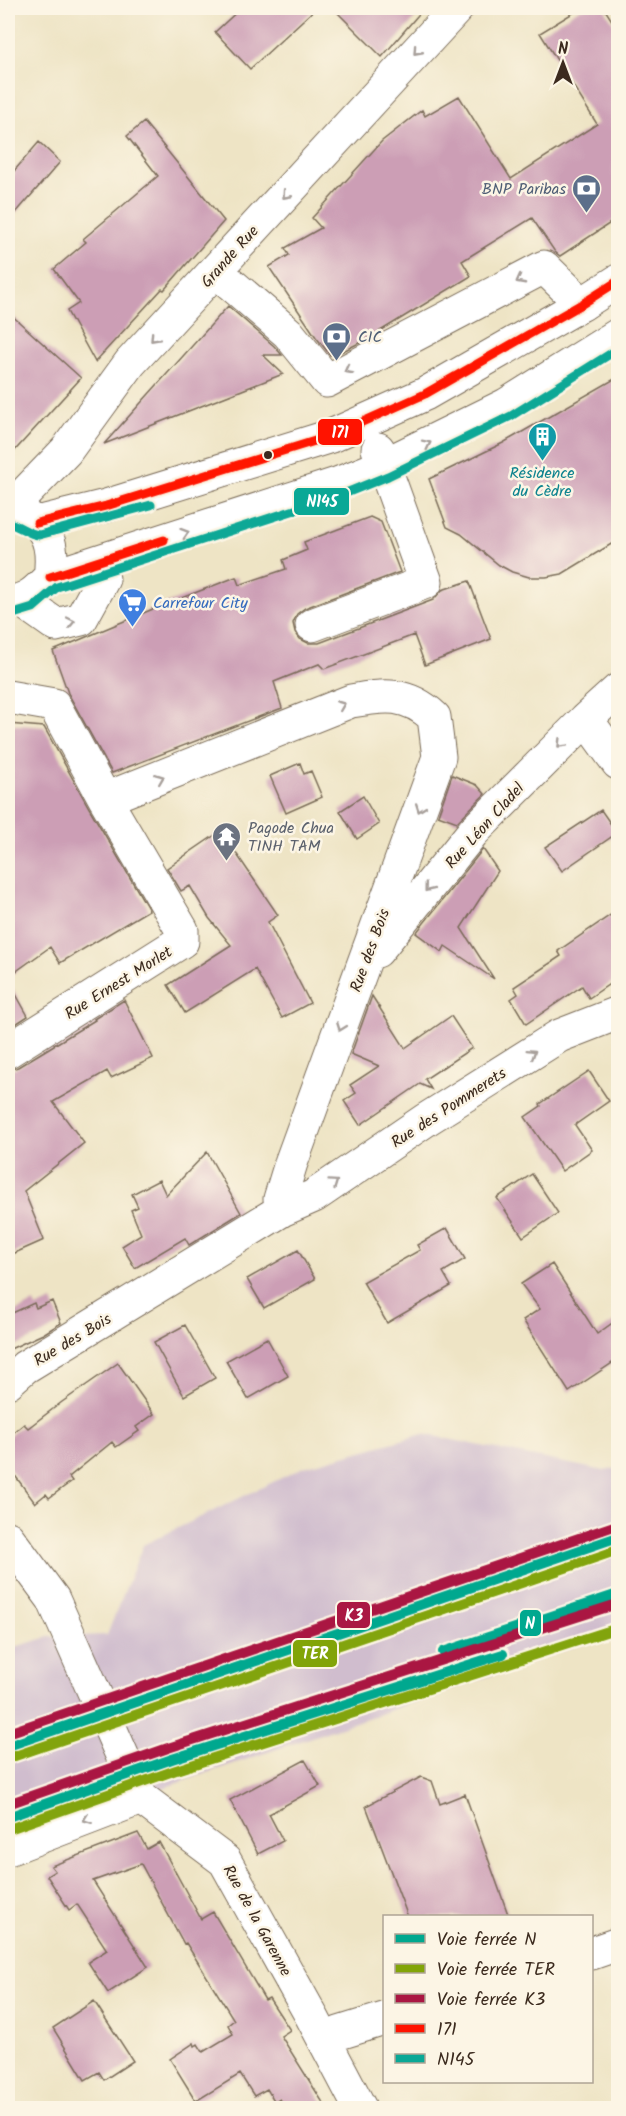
<svg xmlns="http://www.w3.org/2000/svg" width="626" height="2116" font-family="Kalam,sans-serif">
	<style>
		.industrial { fill: #d0bdce }
		.building { fill: #cc9eb5 }
		.lines { fill: none; stroke-linecap: round; stroke-linejoin: round }
		.minor-casing { stroke: #7a6b58; stroke-width: 35 }
		.major-casing { stroke: #7a6b58; stroke-width: 35 }
		.minor { stroke: #fff; stroke-width: 33 }
		.major { stroke: #fff; stroke-width: 33 }
		.bus-1-casing { stroke: #fcf5e5; stroke-width: 14 }
		.bus-2-casing { stroke: #fcf5e5; stroke-width: 14 }
		.bus-1 { stroke: #ff1300; stroke-width: 9 }
		.bus-2 { stroke: #0aa896; stroke-width: 9 }
		.rail-1-casing { stroke: #fcf5e5; stroke-width: 15 }
		.rail-2-casing { stroke: #fcf5e5; stroke-width: 15 }
		.rail-3-casing { stroke: #fcf5e5; stroke-width: 15 }
		.rail-1 { stroke: #00a88f; stroke-width: 10 }
		.rail-2 { stroke: #82a408; stroke-width: 10 }
		.rail-3 { stroke: #aa1743; stroke-width: 10 }
		.oneway { stroke: #a79f9a }
		.bus-dot { fill: #3b2a1e; stroke: #fcf5e5; stroke-width: 2 }
		.labels { text-anchor: middle; stroke-width: 5; stroke-linejoin: round; paint-order: stroke }
		.service-label { font-size: 16px; fill: #4e5e75; stroke: #fcf5e5; text-anchor: end }
		.street-label { font-size: 16px; fill: #3b2a1e; stroke: #fcf5e5 }
		.culture-label { font-size: 16px; fill: #0d838f; stroke: #fcf5e5 }
		.shop-label { font-size: 16px; fill: #366cbe; stroke: #fcf5e5; text-anchor: start }
		.worship-label { font-size: 16px; fill: #5b616d; stroke: #fcf5e5; text-anchor: start }
		.line-badge { stroke: #fcf5e5; stroke-width: 2 }
		.badge-label { font-size: 16px; text-anchor: middle; font-weight: bold; fill: #fff }
	</style>
	<rect width="100%" height="100%" fill="#fcf5e5"/>
	<filter id="ink" filterUnits="userSpaceOnUse"><feTurbulence type="fractalNoise" baseFrequency=".0167" numOctaves="2"/><feDisplacementMap in="SourceGraphic" scale="12" xChannelSelector="R" yChannelSelector="G"/><feConvolveMatrix kernelMatrix="1 2 1 2 8 2 1 2 1" color-interpolation-filters="sRGB"/></filter>
	<filter id="wash" filterUnits="userSpaceOnUse"><feTurbulence type="fractalNoise" baseFrequency=".008" numOctaves="4" result="noise"/><feDisplacementMap in="SourceGraphic" scale="24" xChannelSelector="R" yChannelSelector="G"/><feGaussianBlur stdDeviation="1.35" result="paint"/><feColorMatrix in="noise" values="0 0 0 0 0 0 0 0 0 0 0 0 0 0 0 0 0 1.4 0 .05"/><feComposite in="paint" operator="in"/></filter>
	<g filter="url(#wash)">
		<rect width="100%" height="100%" fill="#eee4c5"/>
		<path class="industrial" d="M 423,1434 L 604,1471 L 618,1468 L 618,1632 L 8,1841 L 8,1649 L 49,1637 L 107,1635 L 143,1545 L 304,1467 Z"/>
		<g id="blocks">
			<path class="building" d="M 241,8 L 316,8 L 250,69 L 215,32 Z
				M 333,8 L 424,8 L 382,57 Z
				M 581,8 L 604,8 L 618,30 L 618,218 L 560,256 L 555,252 L 532,218 L 462,261 L 471,276 L 367,339 L 335,355 L 330,355 L 316,337 L 269,267 L 289,255 L 285,248 L 321,228 L 312,218 L 382,141 L 422,110 L 425,116 L 459,96 L 511,179 L 597,124 L 540,33 Z
				M 144,122 L 224,221 L 164,290 L 162,289 L 95,362 L 67,311 L 79,303 L 54,269 L 86,242 L 83,239 L 158,176 L 127,136 Z
				M 39,142 L 60,162 L 8,222 L 8,181 L 14,174 L 14,171 Z
				M 228,306 L 274,346 L 282,355 L 263,355 L 283,374 L 104,444 Z
				M 8,312 L 81,378 L 8,458 Z
				M 618,377 L 618,540 L 562,574 L 546,577 L 529,577 L 512,572 L 499,565 L 461,534 L 447,527 L 429,479 L 503,443 Z
				M 370,517 L 381,522 L 400,572 L 305,608 L 297,614 L 293,623 L 295,632 L 300,639 L 308,643 L 319,643 L 433,600 L 442,590 L 469,581 L 491,639 L 425,665 L 414,635 L 324,669 L 319,664 L 274,682 L 282,708 L 112,773 L 68,693 L 53,651 L 153,609 L 236,577 L 239,585 L 286,569 L 283,560 L 307,550 L 304,542 Z
				M 8,724 L 44,727 L 89,808 L 149,910 L 60,963 L 50,947 L 8,977 Z
				M 300,763 L 304,774 L 311,771 L 322,797 L 286,813 L 270,776 Z
				M 452,775 L 477,785 L 485,794 L 457,822 L 438,815 Z
				M 363,796 L 379,824 L 357,839 L 340,811 Z
				M 601,810 L 617,833 L 562,871 L 545,847 Z
				M 221,831 L 278,915 L 268,922 L 310,1003 L 282,1018 L 255,969 L 185,1013 L 168,985 L 231,945 L 209,918 L 190,886 L 181,891 L 167,868 Z
				M 483,849 L 498,871 L 461,928 L 494,979 L 445,946 L 442,952 L 416,933 Z
				M 618,910 L 618,978 L 589,998 L 582,986 L 526,1024 L 511,999 L 518,994 L 514,987 L 561,956 L 558,951 Z
				M 8,980 L 28,1016 L 8,1029 Z
				M 372,996 L 405,1048 L 451,1016 L 472,1048 L 425,1079 L 431,1089 L 420,1084 L 360,1125 L 344,1101 L 356,1093 L 350,1085 L 379,1066 L 351,1054 Z
				M 124,1000 L 153,1058 L 111,1078 L 107,1071 L 53,1102 L 84,1143 L 24,1191 L 44,1240 L 8,1256 L 8,1070 L 18,1067 L 95,1020 L 94,1019 Z
				M 589,1071 L 609,1101 L 575,1125 L 592,1150 L 562,1171 L 525,1117 L 541,1106 L 540,1104 Z
				M 207,1152 L 241,1213 L 189,1245 L 185,1238 L 135,1268 L 122,1246 L 141,1234 L 131,1210 L 138,1207 L 132,1194 L 159,1180 L 166,1195 Z
				M 532,1174 L 558,1213 L 523,1237 L 497,1198 Z
				M 447,1228 L 465,1259 L 443,1272 L 451,1286 L 387,1323 L 363,1282 L 420,1250 L 417,1245 Z
				M 298,1250 L 315,1279 L 264,1308 L 247,1279 Z
				M 552,1264 L 597,1334 L 618,1319 L 618,1359 L 569,1392 L 523,1320 L 540,1309 L 521,1284 Z
				M 52,1301 L 61,1323 L 43,1334 L 8,1350 L 8,1315 L 34,1303 L 36,1308 Z
				M 185,1325 L 215,1378 L 184,1396 L 154,1342 Z
				M 267,1338 L 288,1376 L 248,1399 L 226,1361 Z
				M 118,1363 L 154,1414 L 136,1427 L 139,1431 L 116,1447 L 112,1442 L 69,1477 L 72,1481 L 49,1498 L 46,1494 L 35,1503 L 8,1466 L 8,1437 L 24,1424 L 28,1428 L 62,1402 Z
				M 305,1760 L 320,1786 L 269,1814 L 283,1841 L 258,1854 L 230,1800 Z
				M 421,1777 L 432,1781 L 440,1804 L 465,1794 L 509,1917 L 408,1917 L 366,1806 Z
				M 138,1833 L 147,1849 L 159,1842 L 201,1919 L 213,1912 L 265,2000 L 269,1998 L 290,2030 L 281,2036 L 327,2109 L 287,2109 L 280,2099 L 275,2102 L 267,2089 L 254,2096 L 240,2074 L 196,2101 L 170,2059 L 194,2043 L 195,2046 L 198,2044 L 203,2052 L 233,2034 L 228,2025 L 234,2020 L 186,1943 L 184,1944 L 141,1864 L 93,1881 L 148,1967 L 108,1993 L 88,1962 L 107,1950 L 77,1904 L 69,1910 L 47,1876 L 55,1871 L 51,1866 Z
				M 94,2001 L 133,2061 L 104,2080 L 99,2072 L 85,2080 L 53,2028 Z"/>
		</g>
	</g>
	<g filter="url(#ink)">
		<use href="#blocks" fill-opacity="0" stroke="#7a6b58" stroke-width="1.5"/>
		<g class="lines">
			<defs>
				<path id="minor" d="M 216,271 L 288,333 L 327,381 L 544,267 L 582,304
					M 8,511 L 66,451 L 130,363 L 457,8
					M 22,601 L 56,625 L 81,619 L 103,579
					M 312,625 L 426,582 L 378,449
					M 8,697 L 54,705 L 105,799 L 182,930 L 182,941 L 8,1051
					M 586,719 L 618,763
					M 105,799 L 351,701 C 385,695 407,692 434,717 L 439,757 L 291,1163 L 280,1199 L 282,1210
					M 377,951 L 473,832 L 586,719 L 618,690
					M 8,1382 L 25,1367 L 282,1210 L 314,1196 L 427,1119 L 559,1036 L 618,1013
					M 8,1538 L 53,1599 L 141,1798 L 225,1861 L 312,2017 L 360,2108
					M 8,1849 L 141,1798
					M 592,1953 L 618,1944
					M 326,2042 L 339,2033 L 384,2019"/>
				<path id="major" d="M 8,511 C 46,518 55,541 50,577
					M 37,523 L 106,506 L 331,436 L 425,394 L 582,304 L 618,281
					M 50,577 L 337,484 L 384,465 L 506,405 L 618,335
					M 8,603 C 28,600 36,592 50,577"/>
			</defs>
			<use href="#minor" class="minor-casing"/>
			<use href="#major" class="major-casing"/>
			<use href="#minor" class="minor"/>
			<use href="#major" class="major"/>
			<defs>
				<path id="bus-1" d="M 37,523 L 106,506 L 331,436 L 425,394 L 582,304 L 618,281
					M 50,577 L 164,540"/>
				<path id="bus-2" d="M 8,523 C 19,525 28,534 39,535 L 151,505
					M 10,615 L 33,608 L 57,587 L 341,495 L 388,476 L 511,416 L 618,349"/>
			</defs>
			<use href="#bus-1" class="bus-1-casing"/>
			<use href="#bus-2" class="bus-2-casing"/>
			<use href="#bus-1" class="bus-1"/>
			<use href="#bus-2" class="bus-2"/>
			<defs>
				<path id="rail-1" d="M 443,1652 L 618,1594
					M 8,1746 L 618,1537
					M 8,1817 L 172,1759 L 503,1654"/>
				<path id="rail-2" d="M 12,1757 L 618,1550
					M 12,1828 L 176,1770 L 618,1628"/>
				<path id="rail-3" d="M 8,1733 L 614,1526
					M 8,1804 L 168,1748 L 614,1605"/>
			</defs>
			<use href="#rail-1" class="rail-1-casing"/>
			<use href="#rail-2" class="rail-2-casing"/>
			<use href="#rail-3" class="rail-3-casing"/>
			<use href="#rail-1" class="rail-1"/>
			<use href="#rail-2" class="rail-2"/>
			<use href="#rail-3" class="rail-3"/>
		</g>
		<defs><path id="oneway-chevron" d="M-2-3.5L2.5 0L-2 3.5" fill="none" stroke-width="1.6" stroke-linecap="round" stroke-linejoin="round" transform="scale(1.5)"/></defs>
		<g class="oneway">
			<use href="#oneway-chevron" transform="translate(417 51) rotate(132)"/>
			<use href="#oneway-chevron" transform="translate(286 195) rotate(132)"/>
			<use href="#oneway-chevron" transform="translate(520 280) rotate(152)"/>
			<use href="#oneway-chevron" transform="translate(154 338) rotate(133)"/>
			<use href="#oneway-chevron" transform="translate(348 370) rotate(152)"/>
			<use href="#oneway-chevron" transform="translate(427 444) rotate(-26)"/>
			<use href="#oneway-chevron" transform="translate(185 533) rotate(-18)"/>
			<use href="#oneway-chevron" transform="translate(71 622) rotate(-12)"/>
			<use href="#oneway-chevron" transform="translate(341 705) rotate(-22)"/>
			<use href="#oneway-chevron" transform="translate(561 744) rotate(135)"/>
			<use href="#oneway-chevron" transform="translate(160 778) rotate(-22)"/>
			<use href="#oneway-chevron" transform="translate(420 808) rotate(110)"/>
			<use href="#oneway-chevron" transform="translate(428 888) rotate(129)"/>
			<use href="#oneway-chevron" transform="translate(341 1027) rotate(110)"/>
			<use href="#oneway-chevron" transform="translate(532 1053) rotate(-32)"/>
			<use href="#oneway-chevron" transform="translate(334 1183) rotate(-35)"/>
			<use href="#oneway-chevron" transform="translate(87 1819) rotate(159)"/>
		</g>
	</g>
	<defs>
		<symbol id="bank-pin" viewBox="-11 -11 22 30"><path d="M0 17L-7.5 6A9.5 9.5 0 1 1 7.5 6Z" fill="#5c6f8a" stroke="#fcf5e5"/><path d="M-6-4H6V4H-6ZM0-2.3a2.3 2.3 0 1 0 0 4.6a2.3 2.3 0 1 0 0-4.6Z" fill="#fff"/></symbol>
		<symbol id="building-pin" viewBox="-11 -11 22 30"><path d="M0 17L-7.5 6A9.5 9.5 0 1 1 7.5 6Z" fill="#0f9aa8" stroke="#fcf5e5"/><path d="M-4-6H4V6H1V3H-1V6H-4ZM-2.5-4.3h1.7v1.8h-1.7ZM.8-4.3h1.7v1.8H.8ZM-2.5-1h1.7V.8h-1.7ZM.8-1h1.7V.8H.8Z" fill="#fff"/></symbol>
		<symbol id="supermarket-pin" viewBox="-11 -11 22 30"><path d="M0 17L-7.5 6A9.5 9.5 0 1 1 7.5 6Z" fill="#3f7fe0" stroke="#fcf5e5"/><path d="M-6-5.5h2.5l.6 2H6L4.5 2H-2.5L-4.4-4H-6ZM-1.5 3.2a1.3 1.3 0 1 0 .1 0ZM3 3.2a1.3 1.3 0 1 0 .1 0Z" fill="#fff"/></symbol>
		<symbol id="temple-pin" viewBox="-11 -11 22 30"><path d="M0 17L-7.5 6A9.5 9.5 0 1 1 7.5 6Z" fill="#6b7280" stroke="#fcf5e5"/><path d="M0-6L5-2H3V0L6.5 2.5H4V6H1.5V3h-3V6H-4V2.5H-6.5L-3 0V-2H-5Z" fill="#fff"/></symbol>
	</defs>
	<g fill-rule="evenodd">
		<use href="#bank-pin" x="570" y="172" width="33" height="45"/>
		<use href="#bank-pin" x="320" y="320" width="33" height="45"/>
		<use href="#building-pin" x="526" y="420" width="33" height="45"/>
		<use href="#supermarket-pin" x="116" y="586" width="33" height="45"/>
		<use href="#temple-pin" x="210" y="820" width="33" height="45"/>
	</g>
	<circle class="bus-dot" cx="268" cy="455" r="5"/>
	<g class="labels">
		<g class="service-label">
			<text x="566" y="194">BNP Paribas</text>
			<text x="358" y="342" text-anchor="start">CIC</text>
		</g>
		<g class="street-label">
			<text transform="translate(229 256) rotate(-48)" y="6">Grande Rue</text>
			<text transform="translate(484 825) rotate(-48)" y="6">Rue Léon Cladel</text>
			<text transform="translate(369 950) rotate(-70)" y="6">Rue des Bois</text>
			<text transform="translate(118 982) rotate(-32)" y="6">Rue Ernest Morlet</text>
			<text transform="translate(448 1107) rotate(-33)" y="6">Rue des Pommerets</text>
			<text transform="translate(72 1339) rotate(-31)" y="6">Rue des Bois</text>
			<text transform="translate(258 1920) rotate(61)" y="6">Rue de la Garenne</text>
		</g>
		<g class="culture-label">
			<text x="542" y="478">Résidence<tspan x="542" dy="18">du Cèdre</tspan></text>
		</g>
		<g class="shop-label">
			<text x="153" y="608">Carrefour City</text>
		</g>
		<g class="worship-label">
			<text x="248" y="833">Pagode Chua<tspan x="248" dy="18">TINH TAM</tspan></text>
		</g>
	</g>
	<g class="line-badge">
		<rect x="317" y="418" width="46" height="28" rx="6" fill="#ff1300"/>
		<rect x="293" y="487" width="57" height="29" rx="6" fill="#0aa896"/>
		<rect x="336" y="1601" width="35" height="28" rx="6" fill="#aa1743"/>
		<rect x="519" y="1609" width="23" height="28" rx="6" fill="#00a88f"/>
		<rect x="292" y="1639" width="46" height="29" rx="6" fill="#82a408"/>
	</g>
	<g class="badge-label">
		<text x="340" y="438">171</text>
		<text x="322" y="507">N145</text>
		<text x="354" y="1621">K3</text>
		<text x="530" y="1629">N</text>
		<text x="315" y="1659">TER</text>
	</g>
	<rect width="626" height="2116" fill="none" stroke="#fcf5e5" stroke-width="30"/>
	<rect x="383" y="1915" width="210" height="168" fill="#fcf5e5" stroke="#afa495" stroke-width="1.5"/>
	<rect x="395" y="1934" width="30" height="9" fill="#00a88f" stroke="#afa495" stroke-width="1.5"/>
	<text x="437" y="1945" font-size="18" fill="#3b2a1e">Voie ferrée N</text>
	<rect x="395" y="1964" width="30" height="9" fill="#82a408" stroke="#afa495" stroke-width="1.5"/>
	<text x="437" y="1975" font-size="18" fill="#3b2a1e">Voie ferrée TER</text>
	<rect x="395" y="1994" width="30" height="9" fill="#aa1743" stroke="#afa495" stroke-width="1.5"/>
	<text x="437" y="2005" font-size="18" fill="#3b2a1e">Voie ferrée K3</text>
	<rect x="395" y="2024" width="30" height="9" fill="#ff1300" stroke="#afa495" stroke-width="1.5"/>
	<text x="437" y="2035" font-size="18" fill="#3b2a1e">171</text>
	<rect x="395" y="2054" width="30" height="9" fill="#0aa896" stroke="#afa495" stroke-width="1.5"/>
	<text x="437" y="2065" font-size="18" fill="#3b2a1e">N145</text>
	<g transform="translate(563 63)" stroke="#fcf5e5" stroke-width="4.5" paint-order="stroke">
	<path d="M0-4.5L10 22L0 15L-10 22Z" fill="#3b2a1e"/>
	<text y="-9" font-size="16" font-weight="bold" text-anchor="middle" fill="#3b2a1e">N</text>
	</g>
</svg>
